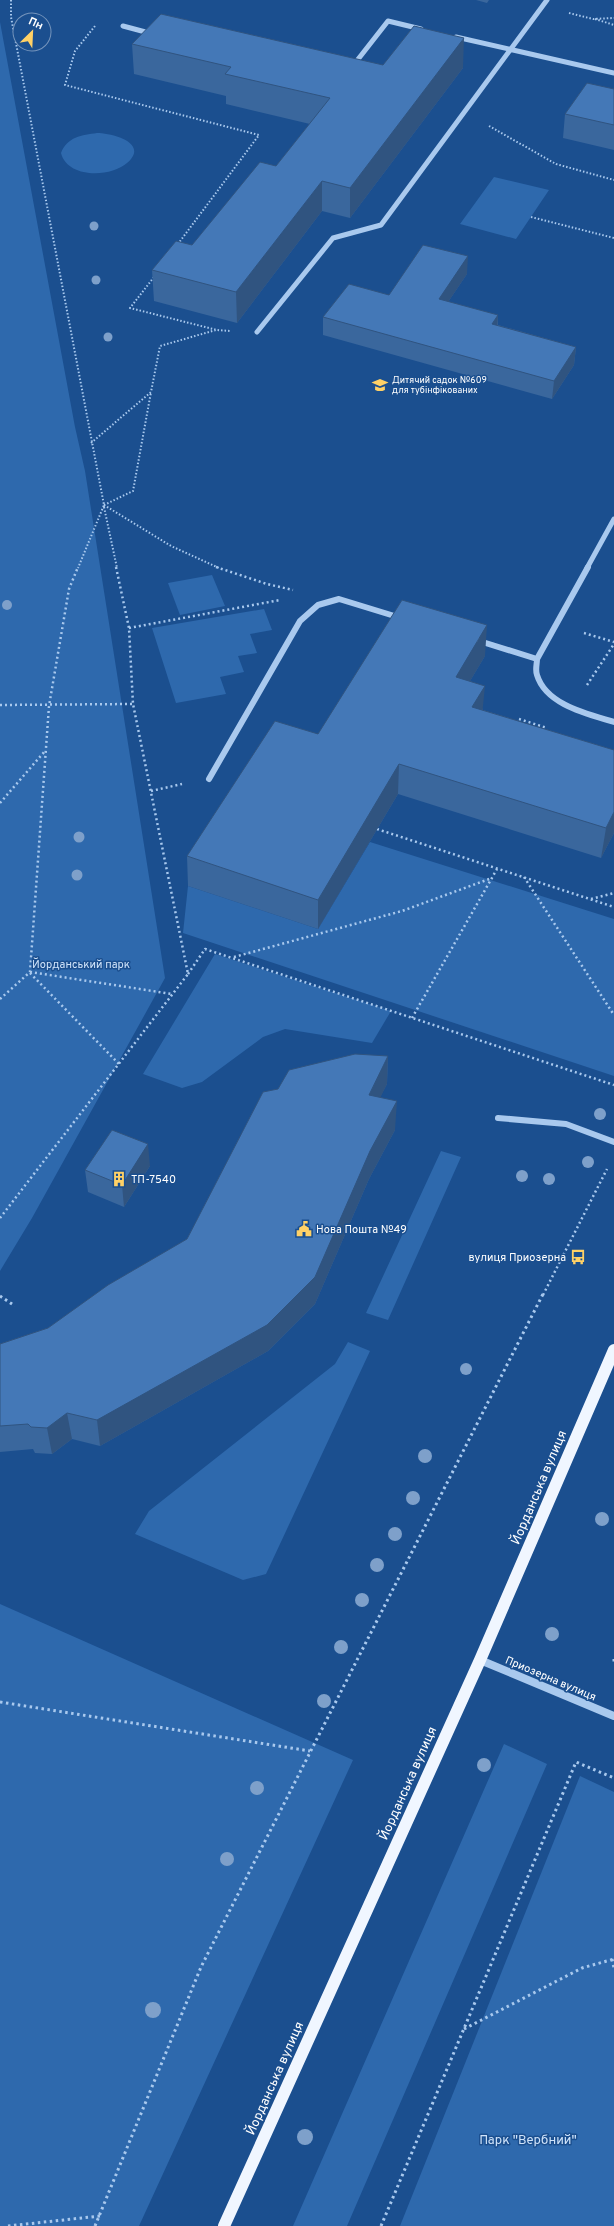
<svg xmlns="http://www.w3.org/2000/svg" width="614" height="2226" font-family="Overpass,sans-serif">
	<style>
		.green { fill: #2e69ad }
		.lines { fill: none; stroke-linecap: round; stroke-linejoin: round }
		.path-far2 { stroke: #a9c9ee; stroke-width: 2; stroke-dasharray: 1.5 2; stroke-linecap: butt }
		.path-far1 { stroke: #a9c9ee; stroke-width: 2.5; stroke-dasharray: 2 3; stroke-linecap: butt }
		.path { stroke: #a9c9ee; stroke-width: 3; stroke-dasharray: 2.5 3.5; stroke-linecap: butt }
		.minor-far2 { stroke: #a9c9ee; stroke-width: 5 }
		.minor-far1 { stroke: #a9c9ee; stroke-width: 6 }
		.minor { stroke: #a9c9ee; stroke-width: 8 }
		.major { stroke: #f0f6ff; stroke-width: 12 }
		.tree { fill: #7ea0ca }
		.wall { fill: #3a679d }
		.shaded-wall { fill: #305480 }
		.building { fill: #4478b7; stroke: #305480 }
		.labels { text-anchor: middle; stroke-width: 3; stroke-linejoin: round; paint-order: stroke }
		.far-poi-label { font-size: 9px; fill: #fff; stroke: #1b4f8f; text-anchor: start }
		.park-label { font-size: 11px; fill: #cfe3fa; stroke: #1b4f8f }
		.poi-label { font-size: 11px; fill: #fff; stroke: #1b4f8f; text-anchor: start }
		.street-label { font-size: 11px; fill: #fff; stroke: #1b4f8f }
		.near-street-label { font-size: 13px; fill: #fff; stroke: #1b4f8f }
		.near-park-label { font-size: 13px; fill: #cfe3fa; stroke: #1b4f8f }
	</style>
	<rect width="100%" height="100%" fill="#1b4f8f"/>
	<path class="green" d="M 0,22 L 75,427 L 85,471 L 165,978 L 32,1218 L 0,1271 Z
		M 97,133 C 112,133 150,143 127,163 C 110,178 67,178 61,153 C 67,137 82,135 97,133 Z
		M 494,177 L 549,190 L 516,239 L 460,224 Z
		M 212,575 L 225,606 L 180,615 L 168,583 Z
		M 264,609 L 272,630 L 250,634 L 257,653 L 238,656 L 244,672 L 220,677 L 226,694 L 176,703 L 152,628 Z
		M 370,842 L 614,919 L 614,1076 L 183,933 L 188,886 L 318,929 Z
		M 215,954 L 391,1011 L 372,1043 L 285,1029 L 263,1037 L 202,1082 L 182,1088 L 143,1074 Z
		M 441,1151 L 461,1157 L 388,1320 L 366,1313 Z
		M 348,1342 L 370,1351 L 266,1574 L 243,1580 L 135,1534 L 149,1511 L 335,1364 Z
		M 0,1604 L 353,1760 L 139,2226 L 0,2226 Z
		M 504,1744 L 547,1764 L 347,2226 L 293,2226 Z
		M 580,1776 L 614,1792 L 614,2226 L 400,2226 Z"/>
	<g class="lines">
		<path class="path-far2" d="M 11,0 L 11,17 L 104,505 L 78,568
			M 569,13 L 593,19 L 614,18
			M 595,19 L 614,25
			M 95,26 L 75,51 L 65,85 L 259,135 L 178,244
			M 489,126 L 556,164 L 614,180
			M 531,217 L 614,238
			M 154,277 L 130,308 L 217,330 L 231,331
			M 91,443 L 151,392 L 160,346 L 216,330
			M 104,505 L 171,546 L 219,568
			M 104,505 L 133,491 L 151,392
			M 104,507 L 117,568"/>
		<path class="path-far1" d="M 216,567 L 267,584 L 293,590
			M 129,628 L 280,600
			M 584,633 L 614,642
			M 587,685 L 614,644
			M 0,705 L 133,704
			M 519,719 L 547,728
			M 151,791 L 182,784
			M 0,803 L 45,751
			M 377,829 L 614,907
			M 524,877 L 614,1015
			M 591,899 L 614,893
			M 234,957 L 402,911 L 492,878
			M 30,972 L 172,994
			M 30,973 L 119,1064
			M 188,974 L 205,949 L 614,1085
			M 0,999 L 30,972 L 49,706 L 69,589 L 78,567
			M 412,1018 L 497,869
			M 0,1218 L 188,974 L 133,704 L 129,628 L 116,567
			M 543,1295 L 607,1169"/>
		<path class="path" d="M 0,1296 L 15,1306
			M 614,1659 L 614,1662
			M 0,1702 L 310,1751
			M 612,1959 L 614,1968
			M 464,2029 L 582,1968 L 614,1959
			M 8,2226 L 100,2216
			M 95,2226 L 201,1967 L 543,1294
			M 381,2226 L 576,1762 L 614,1778"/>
		<path class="minor-far2" d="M 123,26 L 153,34
			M 456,37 L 614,73
			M 352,67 L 388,21 L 421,29
			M 257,332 L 333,238 L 381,225 L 547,0
			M 587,568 L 614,519"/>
		<path class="minor-far1" d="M 588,567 L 537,659 C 537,664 535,670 537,675 C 546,705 588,714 614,722
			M 476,640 L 537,659
			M 209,779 L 300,621 L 318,605 L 339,599 L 401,618
			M 498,1118 L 566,1124 L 614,1142"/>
		<path class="minor" d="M 480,1660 L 614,1716"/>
		<path class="major" d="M 224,2226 L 480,1660 L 614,1350"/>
	</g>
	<g class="tree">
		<circle cx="94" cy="226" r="4.5"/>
		<circle cx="96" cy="280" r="4.5"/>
		<circle cx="108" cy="337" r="4.5"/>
		<circle cx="7" cy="605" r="5"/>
		<circle cx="79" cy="837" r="5.5"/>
		<circle cx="77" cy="875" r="5.5"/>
		<circle cx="600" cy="1114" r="6"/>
		<circle cx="588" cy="1162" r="6"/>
		<circle cx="522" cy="1176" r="6"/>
		<circle cx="549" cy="1179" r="6"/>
		<circle cx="466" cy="1369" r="6"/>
		<circle cx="425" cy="1456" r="7"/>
		<circle cx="413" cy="1498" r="7"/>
		<circle cx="602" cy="1519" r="7"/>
		<circle cx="395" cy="1534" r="7"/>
		<circle cx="377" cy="1565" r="7"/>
		<circle cx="362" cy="1600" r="7"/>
		<circle cx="552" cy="1634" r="7"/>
		<circle cx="341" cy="1647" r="7"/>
		<circle cx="324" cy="1701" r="7"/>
		<circle cx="484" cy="1765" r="7"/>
		<circle cx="257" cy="1788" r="7"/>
		<circle cx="227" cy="1859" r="7"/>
		<circle cx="153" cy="2010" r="8"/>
		<circle cx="305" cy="2137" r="8"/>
	</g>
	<path class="wall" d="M 476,0 L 489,0 L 487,3 Z
		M 132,44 L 383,65 L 463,68 L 350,218 L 322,211 L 237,323 L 154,301 L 152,270 L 192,245 L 276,166 L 310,124 L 226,104 L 226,96 L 134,74 Z
		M 614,89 L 614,150 L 563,138 L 565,114 Z
		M 467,274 L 448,302 L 498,315 L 498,325 L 576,347 L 574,365 L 552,399 L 323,335 L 323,317 L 389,295 Z
		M 485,656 L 470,681 L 483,710 L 614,750 L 614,833 L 601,858 L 398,794 L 318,929 L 188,886 L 187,856 L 318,734 Z
		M 388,1056 L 387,1084 L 380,1097 L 395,1130 L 369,1179 L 315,1304 L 268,1351 L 100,1446 L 72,1439 L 52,1454 L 35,1453 L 33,1449 L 0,1452 L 0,1344 L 48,1328 L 187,1239 L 278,1089 Z
		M 150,1166 L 124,1207 L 88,1192 L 85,1170 Z"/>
	<path class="shaded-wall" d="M 464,38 L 463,68 L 350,218 L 350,188 Z
		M 322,181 L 322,211 L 237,323 L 236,292 Z
		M 468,256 L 467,274 L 438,317 L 439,299 Z
		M 498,315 L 497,333 L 492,324 Z
		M 576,347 L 574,365 L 552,399 L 554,381 Z
		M 487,625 L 485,656 L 454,708 L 456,677 Z
		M 485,686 L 482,716 L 472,707 Z
		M 399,764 L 398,794 L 318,929 L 318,900 Z
		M 614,812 L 614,833 L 601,858 L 606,828 Z
		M 388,1056 L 387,1084 L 368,1123 L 369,1095 Z
		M 397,1101 L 395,1130 L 369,1179 L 315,1304 L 268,1351 L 100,1446 L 97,1420 Z
		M 148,1144 L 150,1166 L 124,1207 L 122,1185 Z
		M 67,1413 L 72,1439 L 52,1454 L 47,1428 Z"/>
	<path class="building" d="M 161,14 L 383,65 L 414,26 L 464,38 L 350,188 L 322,181 L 236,292 L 152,270 L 176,241 L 192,245 L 260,162 L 276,166 L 330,98 L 225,74 L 231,67 L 132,44 Z
		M 587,83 L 614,89 L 614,125 L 565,114 Z
		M 423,245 L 468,256 L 439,299 L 498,315 L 492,324 L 576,347 L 554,381 L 323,317 L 349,284 L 389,295 Z
		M 402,600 L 487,625 L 456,677 L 485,686 L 472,707 L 614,750 L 614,812 L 606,828 L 399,764 L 318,900 L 187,856 L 275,721 L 318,734 Z
		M 355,1054 L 388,1056 L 369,1095 L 397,1101 L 370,1151 L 315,1277 L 267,1325 L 97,1420 L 67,1413 L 47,1428 L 31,1427 L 28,1424 L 0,1426 L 0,1344 L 48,1328 L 108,1285 L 187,1239 L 263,1092 L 278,1089 L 289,1070 Z
		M 112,1130 L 148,1144 L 122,1185 L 85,1170 Z"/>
	<defs>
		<symbol id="school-bare" viewBox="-9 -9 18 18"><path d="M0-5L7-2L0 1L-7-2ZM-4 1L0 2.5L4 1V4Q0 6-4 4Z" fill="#ffd166" stroke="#1b4f8f" stroke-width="2.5" paint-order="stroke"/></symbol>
		<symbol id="building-bare" viewBox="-9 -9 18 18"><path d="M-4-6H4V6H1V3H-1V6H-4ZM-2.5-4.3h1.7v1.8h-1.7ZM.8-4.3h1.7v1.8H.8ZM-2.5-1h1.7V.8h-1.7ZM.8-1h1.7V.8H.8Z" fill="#ffd166" stroke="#1b4f8f" stroke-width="2.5" paint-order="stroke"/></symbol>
		<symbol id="civic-bare" viewBox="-9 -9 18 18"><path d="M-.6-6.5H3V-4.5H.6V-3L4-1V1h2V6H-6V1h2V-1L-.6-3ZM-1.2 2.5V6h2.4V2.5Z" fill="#ffd166" stroke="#1b4f8f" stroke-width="2.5" paint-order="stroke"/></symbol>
		<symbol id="bus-bare" viewBox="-9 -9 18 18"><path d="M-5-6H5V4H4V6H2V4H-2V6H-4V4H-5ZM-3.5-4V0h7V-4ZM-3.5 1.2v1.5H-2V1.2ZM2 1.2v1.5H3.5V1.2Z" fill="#ffd166" stroke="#1b4f8f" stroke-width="2.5" paint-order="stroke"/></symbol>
	</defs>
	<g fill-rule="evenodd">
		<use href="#school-bare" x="369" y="374" width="22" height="22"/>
		<use href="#building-bare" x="108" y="1168" width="22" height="22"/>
		<use href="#civic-bare" x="293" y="1218" width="22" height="22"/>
		<use href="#bus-bare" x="567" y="1246" width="22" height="22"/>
	</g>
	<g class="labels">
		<g class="far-poi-label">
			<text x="392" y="383">Дитячий садок №609<tspan x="392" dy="10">для тубінфікованих</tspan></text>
		</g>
		<g class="park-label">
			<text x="81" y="968">Йорданський парк</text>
		</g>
		<g class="poi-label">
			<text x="131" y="1183">ТП-7540</text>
			<text x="316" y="1233">Нова Пошта №49</text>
			<text x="566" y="1261" text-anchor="end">вулиця Приозерна</text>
		</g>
		<g class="street-label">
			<text transform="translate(551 1678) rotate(23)" y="4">Приозерна вулиця</text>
		</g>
		<g class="near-street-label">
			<text transform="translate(538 1487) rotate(-67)" y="5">Йорданська вулиця</text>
			<text transform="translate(407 1783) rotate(-66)" y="5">Йорданська вулиця</text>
			<text transform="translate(274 2078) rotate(-66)" y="5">Йорданська вулиця</text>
		</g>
		<g class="near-park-label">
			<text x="528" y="2144">Парк "Вербний"</text>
		</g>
	</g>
	<g transform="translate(32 32) rotate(24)"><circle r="19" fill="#1b4f8f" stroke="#7695bc"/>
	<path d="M0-3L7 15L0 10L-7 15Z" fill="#ffd166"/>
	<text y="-6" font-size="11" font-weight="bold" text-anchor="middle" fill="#ffffff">Пн</text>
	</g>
</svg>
